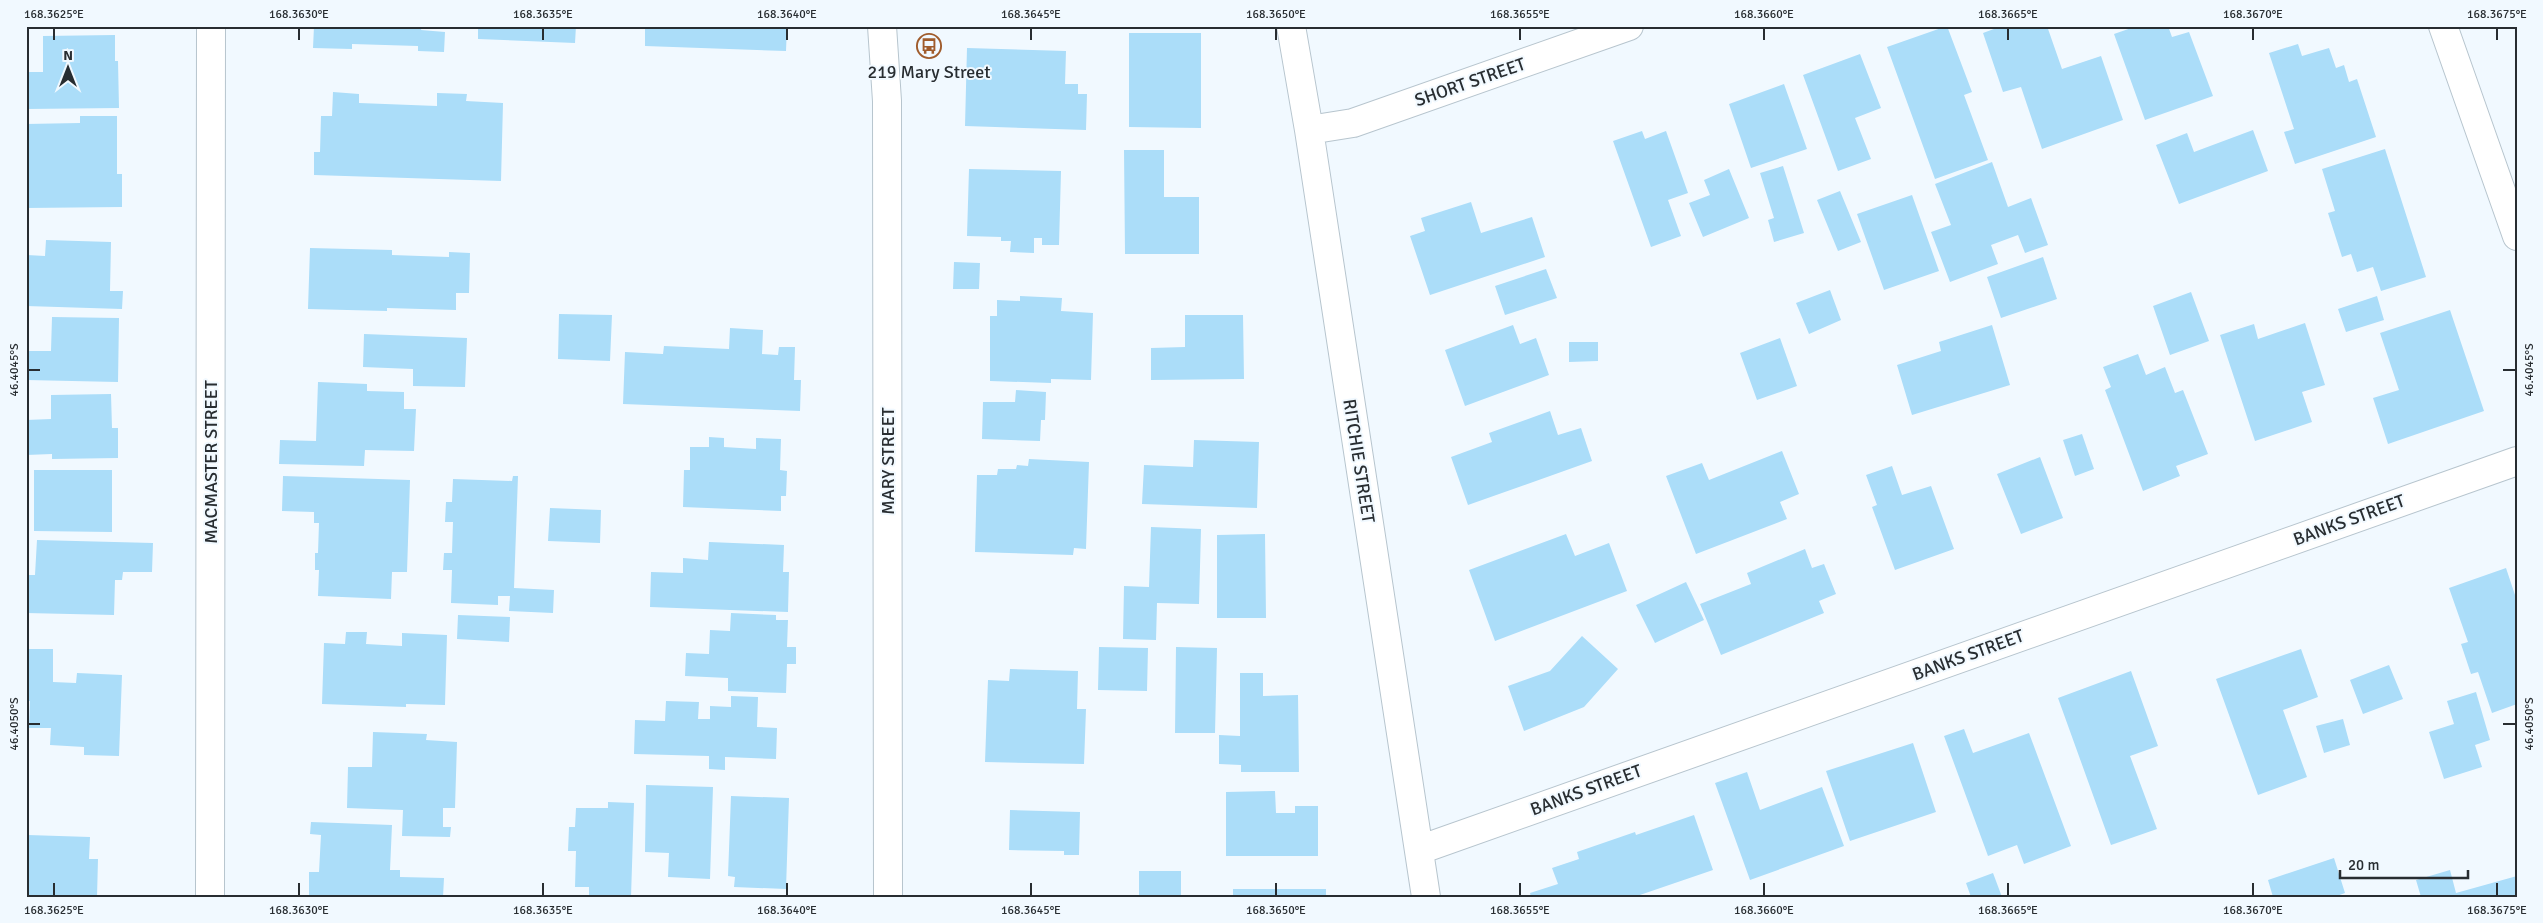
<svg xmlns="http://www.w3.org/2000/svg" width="2543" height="923" font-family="Signika,sans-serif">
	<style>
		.building { fill: #abddf9 }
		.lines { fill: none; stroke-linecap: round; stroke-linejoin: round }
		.minor-casing { stroke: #b7c5ce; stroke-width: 30 }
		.minor { stroke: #fff; stroke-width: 28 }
		.ticks { fill: none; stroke: #282d31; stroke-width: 2 }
		.labels { text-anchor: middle; stroke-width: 4; stroke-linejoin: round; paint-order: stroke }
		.poi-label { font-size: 18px; fill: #282d31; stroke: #f1f9ff }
		.street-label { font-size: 18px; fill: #282d31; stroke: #f1f9ff }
		.neatline { fill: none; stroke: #282d31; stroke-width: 2 }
		.ticks-label { font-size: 12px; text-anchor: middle; fill: #282d31 }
	</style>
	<rect width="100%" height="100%" fill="#f1f9ff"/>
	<path class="building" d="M 314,26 L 422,26 L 421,30 L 445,32 L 444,52 L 418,51 L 418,46 L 352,44 L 352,49 L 313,48 Z
		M 478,26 L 576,26 L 575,43 L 478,39 Z
		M 645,26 L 787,26 L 786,51 L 645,46 Z
		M 1947,26 L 1972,92 L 1964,95 L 1988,160 L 1935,179 L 1887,47 Z
		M 2002,26 L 2047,26 L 2062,69 L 2101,56 L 2123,120 L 2042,149 L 2021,87 L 2003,92 L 1983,33 Z
		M 2137,26 L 2168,26 L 2172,37 L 2189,32 L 2213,96 L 2145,120 L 2114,34 Z
		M 1129,33 L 1201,33 L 1201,128 L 1129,127 Z
		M 115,35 L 115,61 L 118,61 L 119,108 L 26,109 L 26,72 L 43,72 L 43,36 Z
		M 2298,44 L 2302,56 L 2329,48 L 2336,68 L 2344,65 L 2349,82 L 2357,79 L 2376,137 L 2295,164 L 2284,132 L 2294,129 L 2269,53 Z
		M 967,48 L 1066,51 L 1065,84 L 1078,84 L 1078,94 L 1087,94 L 1086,130 L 965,126 Z
		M 1860,54 L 1881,108 L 1855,118 L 1871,159 L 1838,171 L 1803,75 Z
		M 1784,84 L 1807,149 L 1751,168 L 1729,104 Z
		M 333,92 L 359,94 L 359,103 L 437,106 L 437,93 L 467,94 L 466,101 L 503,103 L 501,181 L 314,175 L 314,152 L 320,152 L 321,116 L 332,116 Z
		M 80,116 L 117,116 L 117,174 L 122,174 L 122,207 L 26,208 L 26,124 L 80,123 Z
		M 2253,130 L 2268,171 L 2179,204 L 2156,145 L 2187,133 L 2194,152 Z
		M 1642,131 L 1645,139 L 1666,131 L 1688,193 L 1668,200 L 1681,236 L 1651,247 L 1613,141 Z
		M 2385,149 L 2426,277 L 2381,291 L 2373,267 L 2357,272 L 2351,254 L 2342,257 L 2328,213 L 2335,211 L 2322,169 Z
		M 1124,150 L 1164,150 L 1164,197 L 1199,197 L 1199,254 L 1125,254 Z
		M 1992,162 L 2008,207 L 2031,198 L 2048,245 L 2025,253 L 2018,235 L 1991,245 L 1998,264 L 1950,282 L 1931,232 L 1951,225 L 1935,184 Z
		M 1783,166 L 1804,233 L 1774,242 L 1768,220 L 1774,218 L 1760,173 Z
		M 969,169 L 1061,171 L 1059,245 L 1042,245 L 1042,238 L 1034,238 L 1034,253 L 1010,252 L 1011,241 L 1001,241 L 1001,237 L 967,236 Z
		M 1729,169 L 1749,218 L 1703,237 L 1689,203 L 1710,195 L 1704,180 Z
		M 1840,191 L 1861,242 L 1838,251 L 1817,200 Z
		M 1912,195 L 1939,271 L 1884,290 L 1857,214 Z
		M 1471,202 L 1481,233 L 1532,217 L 1545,257 L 1430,295 L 1410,236 L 1425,231 L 1421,218 Z
		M 46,240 L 111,242 L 110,291 L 123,291 L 122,309 L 26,306 L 27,255 L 45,256 Z
		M 310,248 L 392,250 L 392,255 L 449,257 L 449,252 L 470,253 L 469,293 L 456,293 L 456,310 L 387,308 L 387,311 L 308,309 Z
		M 2043,257 L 2057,299 L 2001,318 L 1987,277 Z
		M 954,262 L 980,263 L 979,289 L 953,289 Z
		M 1546,269 L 1557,298 L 1505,315 L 1495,286 Z
		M 1830,290 L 1841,320 L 1809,334 L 1796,303 Z
		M 2191,292 L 2209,341 L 2170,355 L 2153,306 Z
		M 1020,296 L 1062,298 L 1061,311 L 1093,313 L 1091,380 L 1051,379 L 1051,383 L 990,381 L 990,316 L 997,316 L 997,300 L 1020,301 Z
		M 2377,296 L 2384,320 L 2346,332 L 2338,309 Z
		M 2450,310 L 2484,411 L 2388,444 L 2373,398 L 2399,390 L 2380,333 Z
		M 559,314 L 612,315 L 610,361 L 558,359 Z
		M 1185,315 L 1243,315 L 1244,379 L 1151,380 L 1151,348 L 1185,347 Z
		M 52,317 L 119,318 L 118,382 L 26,380 L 26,351 L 51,351 Z
		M 2305,323 L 2325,385 L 2302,392 L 2312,422 L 2255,441 L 2220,335 L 2254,324 L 2258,339 Z
		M 1513,325 L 1520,344 L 1536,338 L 1549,375 L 1465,406 L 1445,350 Z
		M 1992,325 L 2010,385 L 1912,415 L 1897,365 L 1941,351 L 1939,342 Z
		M 730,328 L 763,330 L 762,354 L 778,355 L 779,347 L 795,347 L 794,380 L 801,380 L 800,411 L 623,404 L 625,352 L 663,354 L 664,346 L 729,349 Z
		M 364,334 L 467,338 L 465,387 L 413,386 L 413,369 L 363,367 Z
		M 1780,338 L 1797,386 L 1757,400 L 1740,353 Z
		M 1569,342 L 1598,342 L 1598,361 L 1569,362 Z
		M 2138,354 L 2146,375 L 2165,367 L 2175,393 L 2183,390 L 2208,454 L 2176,466 L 2180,476 L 2143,491 L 2105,390 L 2111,387 L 2103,367 Z
		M 318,382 L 367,384 L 367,391 L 404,392 L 404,409 L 416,409 L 414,451 L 365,450 L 364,466 L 279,464 L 280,440 L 316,441 Z
		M 1016,390 L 1046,392 L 1045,420 L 1041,420 L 1040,441 L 982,439 L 983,402 L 1015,402 Z
		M 111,394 L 112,428 L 118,428 L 118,458 L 52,459 L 52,454 L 26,455 L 26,420 L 51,419 L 51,395 Z
		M 1550,411 L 1558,435 L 1581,428 L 1592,461 L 1468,505 L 1451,457 L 1492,442 L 1489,433 Z
		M 2082,434 L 2094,469 L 2075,476 L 2063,440 Z
		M 709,437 L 724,438 L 724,447 L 756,449 L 756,438 L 781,439 L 780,470 L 787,471 L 786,496 L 781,496 L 781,511 L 683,507 L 684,470 L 690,470 L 690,447 L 709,447 Z
		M 1194,440 L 1259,442 L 1257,508 L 1142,504 L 1144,465 L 1193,467 Z
		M 1782,451 L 1799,494 L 1780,502 L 1787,519 L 1696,554 L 1666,476 L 1702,463 L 1709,480 Z
		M 2040,457 L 2063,518 L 2021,534 L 1997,474 Z
		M 1029,459 L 1089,462 L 1086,549 L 1074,548 L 1073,555 L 975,552 L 977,475 L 997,475 L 998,469 L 1016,469 L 1017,465 L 1028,466 Z
		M 1892,466 L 1902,495 L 1931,486 L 1954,549 L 1895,570 L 1872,507 L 1877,505 L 1866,475 Z
		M 34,470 L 112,470 L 112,532 L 34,531 Z
		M 283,476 L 410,480 L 407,572 L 392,572 L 391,599 L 318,596 L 319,570 L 315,570 L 315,553 L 318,553 L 319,523 L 314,523 L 314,512 L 282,511 Z
		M 513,476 L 518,476 L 514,588 L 554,590 L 553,613 L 509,611 L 510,596 L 498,596 L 498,605 L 451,603 L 452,570 L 443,570 L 444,553 L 452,553 L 453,522 L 445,522 L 446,502 L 452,502 L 453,479 L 512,481 Z
		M 550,508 L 601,510 L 600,543 L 548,541 Z
		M 1151,527 L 1201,529 L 1199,604 L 1157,603 L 1156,640 L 1123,639 L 1124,586 L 1149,587 Z
		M 1265,534 L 1266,618 L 1217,618 L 1217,535 Z
		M 1566,534 L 1575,556 L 1609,543 L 1627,591 L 1495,641 L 1469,570 Z
		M 37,540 L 153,543 L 152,572 L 123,572 L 122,580 L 115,580 L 114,615 L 26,613 L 26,575 L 35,575 Z
		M 709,542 L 784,545 L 783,572 L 789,572 L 788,612 L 650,607 L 651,572 L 683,573 L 683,558 L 708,560 Z
		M 1805,549 L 1812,568 L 1824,564 L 1836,594 L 1819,601 L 1824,613 L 1721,655 L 1700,604 L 1751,584 L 1747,573 Z
		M 2506,568 L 2517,601 L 2517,704 L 2492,713 L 2478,672 L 2471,674 L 2461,644 L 2468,642 L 2449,588 Z
		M 1686,582 L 1704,620 L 1655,643 L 1636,605 Z
		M 731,613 L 776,615 L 776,620 L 788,620 L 787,647 L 796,647 L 796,664 L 787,664 L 786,693 L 728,691 L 728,678 L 685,676 L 686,653 L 709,654 L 710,630 L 730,631 Z
		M 458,615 L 510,617 L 509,642 L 457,639 Z
		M 346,632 L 367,632 L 366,644 L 402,646 L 402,633 L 447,635 L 445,705 L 406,704 L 406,707 L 322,704 L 324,643 L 345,644 Z
		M 1582,636 L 1618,669 L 1584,707 L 1524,731 L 1508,686 L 1550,671 Z
		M 1099,647 L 1148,648 L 1147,691 L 1098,690 Z
		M 1176,647 L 1217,648 L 1215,733 L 1175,733 Z
		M 26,649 L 53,649 L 53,682 L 76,683 L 77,673 L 122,675 L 119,756 L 84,755 L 84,747 L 50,745 L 51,728 L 29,728 L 30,701 L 26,701 Z
		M 2301,649 L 2318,697 L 2283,710 L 2307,777 L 2258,795 L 2216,679 Z
		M 2389,665 L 2403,699 L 2363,714 L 2350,680 Z
		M 1010,669 L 1078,671 L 1077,709 L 1086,709 L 1084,764 L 985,762 L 988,680 L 1009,681 Z
		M 2131,671 L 2158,746 L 2130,756 L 2157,829 L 2111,845 L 2058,698 Z
		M 1240,673 L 1263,673 L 1263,696 L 1298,695 L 1299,772 L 1241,772 L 1241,765 L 1219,764 L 1219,735 L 1240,736 Z
		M 2476,692 L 2490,740 L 2475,745 L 2482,767 L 2444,779 L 2429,732 L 2454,724 L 2447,701 Z
		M 731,696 L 758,697 L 757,727 L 777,728 L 776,759 L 725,757 L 725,770 L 709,769 L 709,756 L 634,754 L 635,720 L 665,721 L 666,701 L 699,702 L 698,719 L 710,719 L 710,706 L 731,707 Z
		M 2343,719 L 2350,745 L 2324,753 L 2316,726 Z
		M 1964,729 L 1973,753 L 2029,733 L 2071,846 L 2024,864 L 2017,845 L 1988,856 L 1944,736 Z
		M 373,732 L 427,734 L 426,740 L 457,742 L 455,808 L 443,808 L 443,827 L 451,827 L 450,837 L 402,836 L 403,810 L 347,808 L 348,767 L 372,767 Z
		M 1913,743 L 1936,812 L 1850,841 L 1826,771 Z
		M 1747,772 L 1760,810 L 1822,787 L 1844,846 L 1750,880 L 1715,783 Z
		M 646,785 L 713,787 L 710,879 L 668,877 L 669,853 L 645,852 Z
		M 1275,791 L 1276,813 L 1295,813 L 1295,806 L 1318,806 L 1318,856 L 1226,856 L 1226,792 Z
		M 731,796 L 789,798 L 786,889 L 734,887 L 735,877 L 728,876 Z
		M 608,802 L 634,803 L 631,897 L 589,897 L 589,887 L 575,887 L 576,851 L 568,851 L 569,827 L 575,827 L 576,808 L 608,808 Z
		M 1010,810 L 1080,812 L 1079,855 L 1064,855 L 1064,851 L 1009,850 Z
		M 1694,815 L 1713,870 L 1634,897 L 1531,897 L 1530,893 L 1558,884 L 1552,868 L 1579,859 L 1577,852 L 1635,832 L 1636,835 Z
		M 311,822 L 392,825 L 390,870 L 400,870 L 400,877 L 444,878 L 443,897 L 309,897 L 309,872 L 319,872 L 321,835 L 310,834 Z
		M 28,835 L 90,837 L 89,859 L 98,859 L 97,897 L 26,897 Z
		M 2334,858 L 2345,893 L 2334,897 L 2273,897 L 2268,880 Z
		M 2450,870 L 2456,893 L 2517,876 L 2517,897 L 2421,897 L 2416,880 Z
		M 1139,871 L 1181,871 L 1181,897 L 1139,897 Z
		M 1993,873 L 2002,897 L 1971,897 L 1966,883 Z
		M 1233,889 L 1326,889 L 1326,897 L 1233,897 Z"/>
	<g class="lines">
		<defs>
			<path id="minor" d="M 882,26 L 887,101 L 888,897
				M 1291,26 L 1309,130 L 1426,897
				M 2443,26 L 2517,236
				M 1309,130 L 1353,123 L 1629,26
				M 1419,850 L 2517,461
				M 210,897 L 211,26"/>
		</defs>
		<use href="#minor" class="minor-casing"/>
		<use href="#minor" class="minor"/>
	</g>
	<path class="ticks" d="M 54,28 L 54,40M 299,28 L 299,40M 543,28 L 543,40M 787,28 L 787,40M 1031,28 L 1031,40M 1276,28 L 1276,40M 1520,28 L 1520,40M 1764,28 L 1764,40M 2008,28 L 2008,40M 2253,28 L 2253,40M 2497,28 L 2497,40M 28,370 L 40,370M 2503,370 L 2516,370M 28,724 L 40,724M 2503,724 L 2516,724M 54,883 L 54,896M 299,883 L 299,896M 543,883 L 543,896M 787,883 L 787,896M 1031,883 L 1031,896M 1276,883 L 1276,896M 1520,883 L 1520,896M 1764,883 L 1764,896M 2008,883 L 2008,896M 2253,883 L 2253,896M 2497,883 L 2497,896"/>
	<defs>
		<symbol id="bus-ring" viewBox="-11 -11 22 22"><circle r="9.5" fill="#f1f9ff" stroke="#a05c2c" stroke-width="1.5"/><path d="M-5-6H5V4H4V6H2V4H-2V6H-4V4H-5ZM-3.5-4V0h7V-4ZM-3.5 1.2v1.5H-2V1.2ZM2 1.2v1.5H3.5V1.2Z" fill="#a05c2c"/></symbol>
	</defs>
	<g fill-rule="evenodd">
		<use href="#bus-ring" x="915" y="32" width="28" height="28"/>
	</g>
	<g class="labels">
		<g class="poi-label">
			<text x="929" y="78">219 Mary Street</text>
		</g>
		<g class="street-label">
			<text transform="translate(1470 82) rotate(-19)" y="6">SHORT STREET</text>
			<text transform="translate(888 461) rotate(-90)" y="6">MARY STREET</text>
			<text transform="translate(1359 461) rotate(81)" y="6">RITCHIE STREET</text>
			<text transform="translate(211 462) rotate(-90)" y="6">MACMASTER STREET</text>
			<text transform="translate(2349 520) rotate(-20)" y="6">BANKS STREET</text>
			<text transform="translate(1968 655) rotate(-20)" y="6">BANKS STREET</text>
			<text transform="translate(1586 790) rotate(-20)" y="6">BANKS STREET</text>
		</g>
	</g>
	<rect width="2543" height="923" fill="none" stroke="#f1f9ff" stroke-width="55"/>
	<g transform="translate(68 68)" stroke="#f1f9ff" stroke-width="4" paint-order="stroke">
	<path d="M0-4L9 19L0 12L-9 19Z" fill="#282d31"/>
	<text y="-8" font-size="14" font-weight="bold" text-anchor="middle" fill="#282d31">N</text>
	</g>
	<path d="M2340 870v8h128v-8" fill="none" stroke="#282d31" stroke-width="2.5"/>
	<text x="2348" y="870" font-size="15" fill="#282d31" stroke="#f1f9ff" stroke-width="4" paint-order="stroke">20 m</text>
	<rect x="28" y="28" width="2488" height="868" class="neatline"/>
	<g class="ticks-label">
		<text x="54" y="18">168.3625°E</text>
		<text x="299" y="18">168.3630°E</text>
		<text x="543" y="18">168.3635°E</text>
		<text x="787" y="18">168.3640°E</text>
		<text x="1031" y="18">168.3645°E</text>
		<text x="1276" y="18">168.3650°E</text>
		<text x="1520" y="18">168.3655°E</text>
		<text x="1764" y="18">168.3660°E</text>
		<text x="2008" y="18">168.3665°E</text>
		<text x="2253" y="18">168.3670°E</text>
		<text x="2497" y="18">168.3675°E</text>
		<text transform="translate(14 370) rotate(-90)" y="4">46.4045°S</text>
		<text transform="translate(2529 370) rotate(-90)" y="4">46.4045°S</text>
		<text transform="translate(14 724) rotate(-90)" y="4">46.4050°S</text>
		<text transform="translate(2529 724) rotate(-90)" y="4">46.4050°S</text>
		<text x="54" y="914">168.3625°E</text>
		<text x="299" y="914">168.3630°E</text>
		<text x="543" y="914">168.3635°E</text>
		<text x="787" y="914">168.3640°E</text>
		<text x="1031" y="914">168.3645°E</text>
		<text x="1276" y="914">168.3650°E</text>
		<text x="1520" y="914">168.3655°E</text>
		<text x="1764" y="914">168.3660°E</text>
		<text x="2008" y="914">168.3665°E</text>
		<text x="2253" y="914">168.3670°E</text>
		<text x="2497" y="914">168.3675°E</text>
	</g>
</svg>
